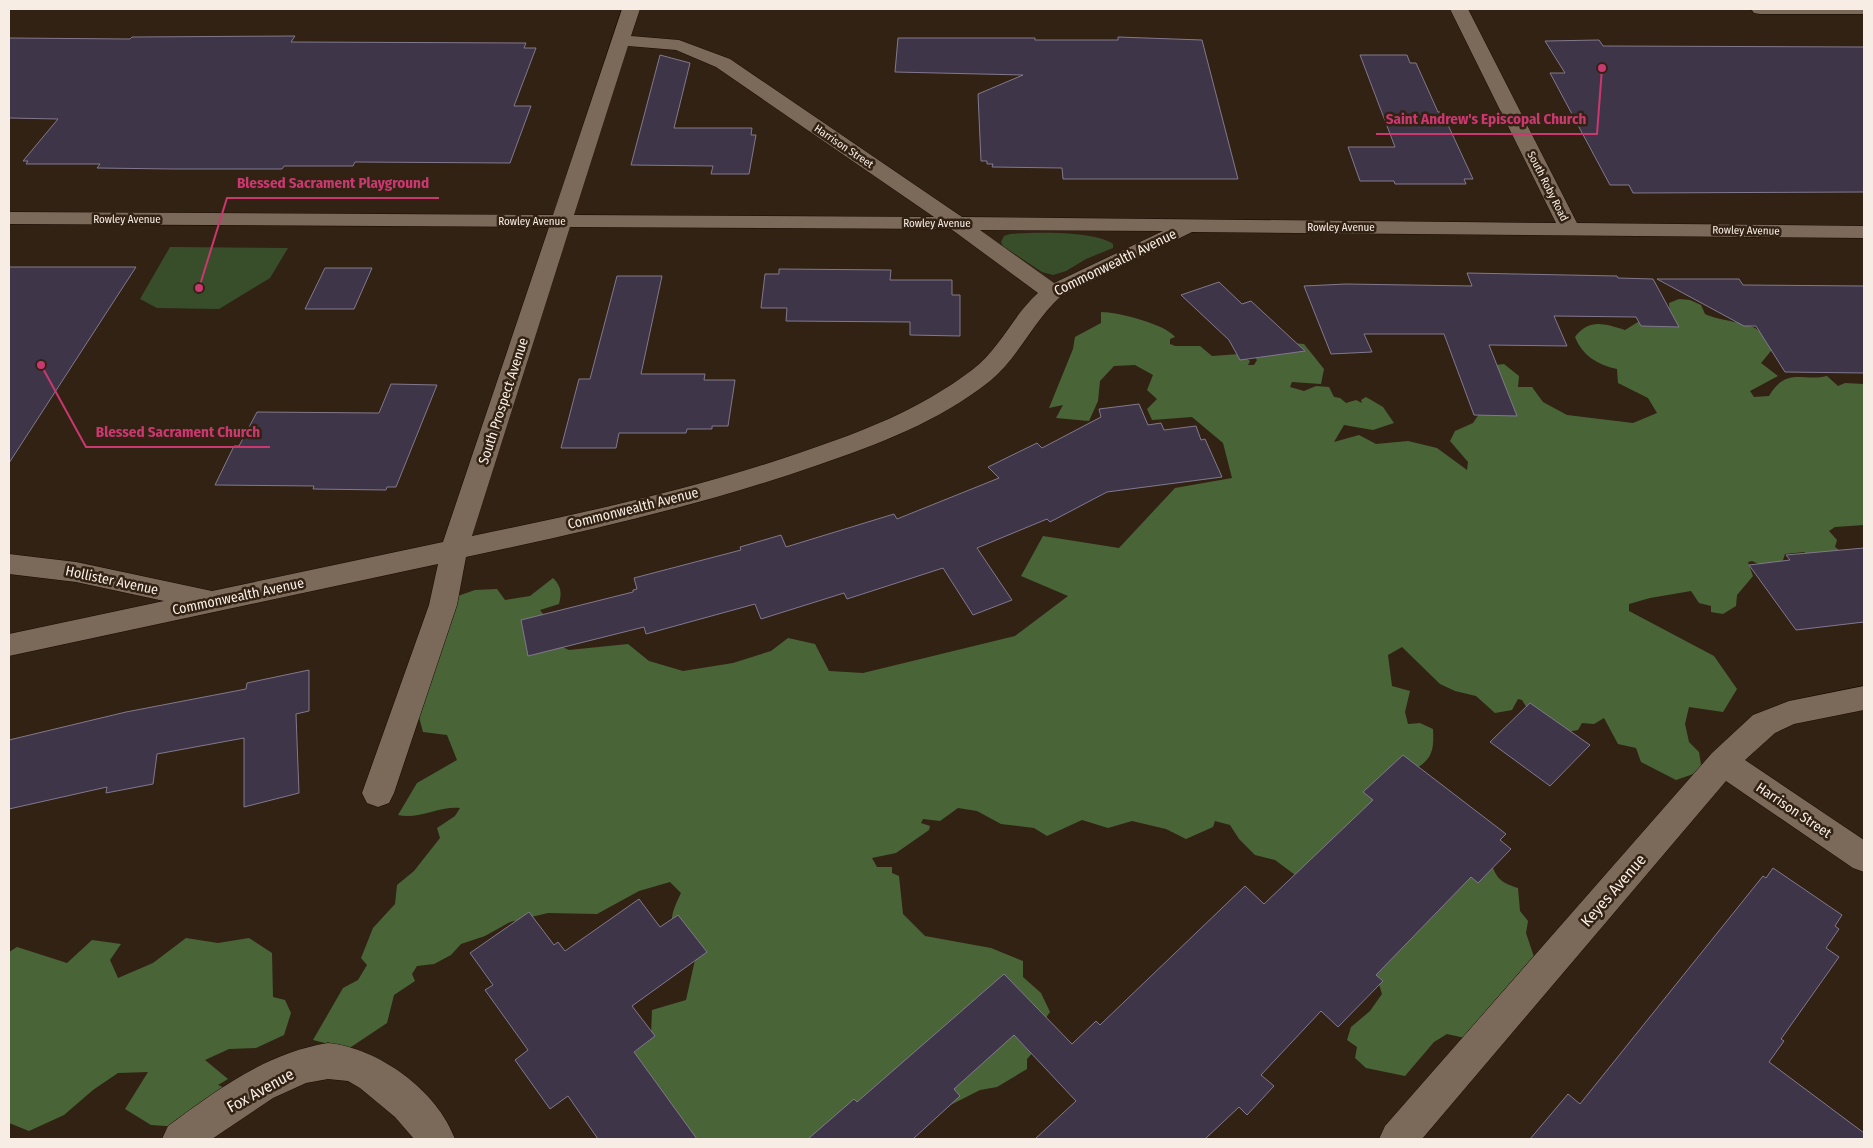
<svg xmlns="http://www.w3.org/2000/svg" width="1873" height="1148" font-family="'Fira Sans Condensed',sans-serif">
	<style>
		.green { fill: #384e2b }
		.forest { fill: #496538 }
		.building { fill: #3e3648; stroke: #81788d }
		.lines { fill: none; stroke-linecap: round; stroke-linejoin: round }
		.minor-casing { stroke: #190b01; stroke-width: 1 }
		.secondary-casing { stroke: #190b01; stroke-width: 1 }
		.minor { fill: #7b6959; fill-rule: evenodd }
		.secondary { fill: #7b6959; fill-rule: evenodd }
		.labels { text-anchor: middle; stroke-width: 5; stroke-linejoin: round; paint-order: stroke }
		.far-street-label { font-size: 11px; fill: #f8ede4; stroke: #322214 }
		.street-label { font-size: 14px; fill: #f8ede4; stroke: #322214 }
		.near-street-label { font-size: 16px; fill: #f8ede4; stroke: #322214 }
		.leader { fill: none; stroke: #ca3870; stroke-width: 2 }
		.callout-dot { fill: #ca3870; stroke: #322214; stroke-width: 2 }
		.callout-label { font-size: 15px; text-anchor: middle; font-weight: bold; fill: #ca3870; stroke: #322214; stroke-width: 5; stroke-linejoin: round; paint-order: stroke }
	</style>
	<rect width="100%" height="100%" fill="#322214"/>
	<path class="green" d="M 1010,234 C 1033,232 1096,231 1113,244 L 1113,248 L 1086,259 L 1066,271 L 1053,275 L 1042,272 L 1003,246 L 1001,242 L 1004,236 Z
		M 170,247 L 288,248 L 270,278 L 219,309 L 157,308 L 140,299 Z"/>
	<path class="forest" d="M 1679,299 L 1690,300 L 1701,305 L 1705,314 C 1719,321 1748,322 1758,330 C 1765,336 1766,341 1775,346 L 1761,363 L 1778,376 L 1750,391 L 1754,397 L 1769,396 C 1787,366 1802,382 1827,376 L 1838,386 L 1845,383 L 1864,384 L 1864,525 L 1835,527 L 1829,531 L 1837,540 L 1835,547 L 1846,555 L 1864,583 L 1864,620 L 1859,618 L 1815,560 L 1804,552 L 1785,554 L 1782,563 L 1766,567 L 1752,561 L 1748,562 L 1753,576 L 1737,595 L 1736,606 L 1723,614 L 1711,612 L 1711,606 L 1699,603 L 1691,591 L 1650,598 L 1629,604 L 1629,611 L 1714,656 L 1737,689 L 1723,712 L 1689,707 L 1685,724 L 1689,742 L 1699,752 L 1702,771 L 1676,780 L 1641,762 L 1636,748 L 1618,744 L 1604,718 L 1594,724 L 1582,723 L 1578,730 L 1567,732 L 1533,718 L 1522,700 L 1518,699 L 1512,710 L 1495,713 L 1476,696 L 1455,691 L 1440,684 L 1402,647 L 1388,655 L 1392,686 L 1410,691 L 1405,712 L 1408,724 L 1420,723 L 1433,729 C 1434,749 1433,759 1415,769 L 1490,859 C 1496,878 1499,882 1518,888 L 1520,911 L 1528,921 L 1526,933 L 1538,969 L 1465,1038 L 1447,1034 L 1434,1042 L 1405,1076 L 1366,1068 L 1355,1058 L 1357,1047 L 1347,1040 L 1351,1027 L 1370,1011 L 1382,994 L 1374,968 L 1391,946 L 1275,860 L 1255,855 L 1239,839 L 1230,825 L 1215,821 L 1213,827 L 1186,839 L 1166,829 L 1132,821 L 1108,828 L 1082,820 L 1047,836 L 1034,828 L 1001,824 L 977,811 L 958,808 L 940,821 L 923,819 L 921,823 L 930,826 L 929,830 L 896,853 L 872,858 L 877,867 L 892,867 L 892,873 L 899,876 L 903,914 L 925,936 L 991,948 L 1023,961 L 1023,977 L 1041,993 L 1050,1012 L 1034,1034 L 1037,1048 L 1027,1059 L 1027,1069 L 997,1087 L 980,1090 L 915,1123 L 864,1139 L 672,1139 L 675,1136 L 621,1067 L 651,1035 L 652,1010 L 686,1000 L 697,951 C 672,926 664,928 681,893 L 670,882 L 639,891 L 597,914 L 548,913 L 510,922 L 485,936 L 461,944 L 451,955 L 434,964 L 417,966 L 412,974 L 415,981 L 394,995 L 387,1023 L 348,1049 L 313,1040 L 343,988 L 358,980 L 367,965 L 361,958 L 373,928 L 395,904 L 397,885 L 414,871 L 440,838 L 437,828 L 455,816 L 460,808 C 439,806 418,820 398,815 L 417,783 L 457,760 L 447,735 L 423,732 L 419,717 L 452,598 L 475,590 L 497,589 L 505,600 L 530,596 L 553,578 C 561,586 562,592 559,604 L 540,610 L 547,619 L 554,643 L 569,650 L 628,644 L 649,661 L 683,671 L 733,663 L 771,651 L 788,638 L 815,644 L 829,671 L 863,673 L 1015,636 L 1068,596 L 1021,576 L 1043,536 L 1119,548 L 1175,488 L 1232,478 L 1223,443 L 1192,417 L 1152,420 L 1147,409 L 1157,399 L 1147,390 L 1153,375 L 1135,365 L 1114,366 L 1100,381 L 1098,401 L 1089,421 L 1056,418 L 1063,405 L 1049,408 L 1073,349 L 1075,337 L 1101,323 L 1101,312 C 1118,312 1165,324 1175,337 L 1170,339 L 1170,344 L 1175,346 L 1200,346 L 1212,356 L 1240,354 L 1250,361 L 1248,365 L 1254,365 L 1257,360 L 1248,348 L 1277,342 L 1304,344 L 1324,369 L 1321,384 L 1292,382 L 1290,387 L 1304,391 L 1316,386 L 1329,387 L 1334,397 L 1340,398 L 1346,403 L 1356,400 L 1362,403 L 1361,400 L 1366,397 L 1383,407 L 1394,423 L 1373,430 L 1344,425 L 1334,442 L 1359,435 L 1376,444 L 1408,441 L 1437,448 L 1467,470 L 1468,462 L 1450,441 L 1455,431 L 1473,423 L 1493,393 L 1488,366 L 1504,364 L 1519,376 L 1518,387 L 1532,387 L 1543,402 L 1567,415 L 1633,423 L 1657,413 L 1648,398 L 1618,383 L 1617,369 C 1597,365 1582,355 1575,337 C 1590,318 1604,324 1625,330 L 1646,317 L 1670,319 L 1669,303 Z
		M 186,938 L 218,943 L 249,938 L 272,953 L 273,997 L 285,1000 L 291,1013 L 284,1035 L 256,1048 L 229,1049 L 205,1060 L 228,1079 L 218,1085 L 230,1090 L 181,1127 L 151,1125 L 125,1109 L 148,1072 L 118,1073 L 93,1090 L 64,1115 L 29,1131 L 9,1123 L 9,952 L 17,947 L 67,963 L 92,940 L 121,944 L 110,960 L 118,978 L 153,963 Z"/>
	<path class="building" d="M 295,36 L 291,42 L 526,43 L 524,48 L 536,48 L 514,106 L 531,106 L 510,163 L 355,162 L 353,166 L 284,166 L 282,169 L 173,169 L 97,168 L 100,164 L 26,164 L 28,161 L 23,161 L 58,119 L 9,118 L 9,38 L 130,39 L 132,37 Z
		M 1118,37 L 1202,40 L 1238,179 L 1063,179 L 1062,168 L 992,167 L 993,164 L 987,164 L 987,161 L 981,161 L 978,94 L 1023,75 L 895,72 L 898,38 L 1035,38 L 1035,40 L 1118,40 Z
		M 1599,40 L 1603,46 L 1864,47 L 1864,192 L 1633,193 L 1629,185 L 1610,185 L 1550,73 L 1565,73 L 1545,41 Z
		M 660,55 L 690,63 L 674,128 L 752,128 L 751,135 L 756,135 L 749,174 L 711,174 L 713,166 L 631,165 Z
		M 1360,55 L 1407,55 L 1410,63 L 1416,63 L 1438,112 L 1442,112 L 1473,179 L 1464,179 L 1466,184 L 1395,184 L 1394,181 L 1360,181 L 1348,147 L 1395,147 Z
		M 9,267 L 136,267 L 9,463 Z
		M 325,268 L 372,268 L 354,309 L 305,309 Z
		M 779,269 L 891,270 L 890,280 L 952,280 L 952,295 L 960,295 L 960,336 L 910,335 L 910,322 L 786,321 L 787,308 L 761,308 L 765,274 L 779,274 Z
		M 1467,273 L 1617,276 L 1618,278 L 1653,279 L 1679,327 L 1641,326 L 1636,317 L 1554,316 L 1567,346 L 1489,345 L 1517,416 L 1474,415 L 1444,334 L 1364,334 L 1372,352 L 1331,354 L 1304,286 L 1346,284 L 1472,286 Z
		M 617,276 L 662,276 L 641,374 L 705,374 L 704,380 L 735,380 L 728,426 L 712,426 L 712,429 L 687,429 L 686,433 L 619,433 L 616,448 L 561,448 L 579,379 L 590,379 Z
		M 1657,279 L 1739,279 L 1743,285 L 1864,286 L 1864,373 L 1785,372 L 1756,326 L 1744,326 Z
		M 1219,282 L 1242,304 L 1251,301 L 1305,351 L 1240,360 L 1229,340 L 1181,295 Z
		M 391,384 L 437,385 L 396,487 L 387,487 L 386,490 L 313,489 L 314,486 L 215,485 L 234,446 L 239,446 L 257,412 L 379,413 Z
		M 1139,404 L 1148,425 L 1161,423 L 1164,430 L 1196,426 L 1201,440 L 1205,439 L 1222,477 L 1107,492 L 1050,522 L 1047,519 L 977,548 L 1012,600 L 973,615 L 943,568 L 847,599 L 844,593 L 761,619 L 755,604 L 646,634 L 644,627 L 528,656 L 521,620 L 633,592 L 633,590 L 637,589 L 634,578 L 741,550 L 740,547 L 781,535 L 786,547 L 894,514 L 897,519 L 999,478 L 988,467 L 1037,443 L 1042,448 L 1101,417 L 1099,409 Z
		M 1864,548 L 1864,622 L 1796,630 L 1749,565 L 1790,560 L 1786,555 Z
		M 309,670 L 309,711 L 296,714 L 299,793 L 244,807 L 244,738 L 157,754 L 153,784 L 106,793 L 107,787 L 9,809 L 9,740 L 126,712 L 246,689 L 247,683 Z
		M 1530,703 L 1590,745 L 1550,786 L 1490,742 Z
		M 1403,755 L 1506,834 L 1500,840 L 1511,849 L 1478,883 L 1471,877 L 1376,975 L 1383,981 L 1338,1027 L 1321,1011 L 1261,1075 L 1274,1086 L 1247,1115 L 1239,1107 L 1205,1139 L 1035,1139 L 1076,1101 L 1014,1035 L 954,1089 L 960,1096 L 913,1139 L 808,1139 L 854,1099 L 857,1102 L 1004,974 L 1072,1044 L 1096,1021 L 1100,1025 L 1245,886 L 1264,904 L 1373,800 L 1363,792 Z
		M 1773,868 L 1842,915 L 1835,926 L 1839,929 L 1826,948 L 1839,957 L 1781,1039 L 1784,1041 L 1769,1062 L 1864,1133 L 1864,1139 L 1530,1139 L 1568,1094 L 1580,1104 L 1763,876 L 1766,878 Z
		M 639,899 L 660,927 L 678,915 L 707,952 L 632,1006 L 655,1036 L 634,1052 L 697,1139 L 598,1139 L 568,1096 L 550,1109 L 515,1060 L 528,1050 L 485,990 L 493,985 L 470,953 L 529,912 L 554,945 L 558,942 L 565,951 Z"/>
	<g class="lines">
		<defs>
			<path id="minor" d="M 622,9 L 640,9 L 631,36 L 679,40 L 730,59 L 962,217 L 1556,223 L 1450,9 L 1468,9 L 1577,223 L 1864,226 L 1864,238 L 1192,232 L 1060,297 C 1033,322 1018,358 990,381 C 938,422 879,444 818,465 C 703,505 584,532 466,557 L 457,605 L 394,793 L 389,803 L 378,807 L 367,803 L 362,793 L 429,605 L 438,564 L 9,656 L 9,634 L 164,601 L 76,582 L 9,574 L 9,554 L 76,562 L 212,591 L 443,542 L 549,227 L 9,224 L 9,212 L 553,215 ZM 628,46 L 676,50 L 716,67 L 934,217 L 574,215 ZM 570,227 L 951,229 L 1038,293 C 1013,315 1000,349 972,370 C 919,410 864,431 802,452 C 695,489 583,513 472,536 ZM 980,230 L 1163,231 L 1054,283 Z
				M 1864,686 L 1864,710 L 1794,724 L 1775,733 L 1745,760 L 1864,840 L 1864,872 L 1853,868 L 1726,781 L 1422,1139 L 1379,1139 L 1385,1126 L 1712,753 L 1753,715 L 1789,701 Z
				M 328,1043 C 378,1048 437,1090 455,1139 L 414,1139 L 395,1117 L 360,1088 L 348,1081 L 328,1079 L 306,1083 L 273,1098 L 212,1139 L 162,1139 L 168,1126 C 217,1090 266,1053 328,1043 Z"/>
			<path id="secondary" d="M 1751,9 L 1864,9 L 1864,14 L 1760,14 L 1754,13 Z"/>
		</defs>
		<use href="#minor" class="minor-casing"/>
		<use href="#secondary" class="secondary-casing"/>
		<use href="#minor" class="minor"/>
		<use href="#secondary" class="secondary"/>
	</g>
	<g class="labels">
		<g class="far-street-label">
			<text transform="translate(844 146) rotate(34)" y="4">Harrison Street</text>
			<text transform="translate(1548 186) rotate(63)" y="4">South Roby Road</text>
			<text x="127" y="223">Rowley Avenue</text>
			<text x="532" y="225">Rowley Avenue</text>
			<text x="937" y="227">Rowley Avenue</text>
			<text x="1341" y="231">Rowley Avenue</text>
			<text transform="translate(1746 230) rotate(1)" y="4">Rowley Avenue</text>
		</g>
		<g class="street-label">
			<text transform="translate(1115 262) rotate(-26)" y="5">Commonwealth Avenue</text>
			<text transform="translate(503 401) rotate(-72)" y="5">South Prospect Avenue</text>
			<text transform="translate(633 508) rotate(-14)" y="5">Commonwealth Avenue</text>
			<text transform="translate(112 580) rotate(12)" y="5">Hollister Avenue</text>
			<text transform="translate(238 596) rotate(-12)" y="5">Commonwealth Avenue</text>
			<text transform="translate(1794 810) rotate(34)" y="5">Harrison Street</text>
		</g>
		<g class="near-street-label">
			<text transform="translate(1613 890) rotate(-49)" y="6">Keyes Avenue</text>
			<text transform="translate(260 1090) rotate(-29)" y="6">Fox Avenue</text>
		</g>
	</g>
	<path class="leader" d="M1602 68L1597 134H1376M199 288L227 198H439M41 365L86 447H270"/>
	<g class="callout-dot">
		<circle cx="1602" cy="68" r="5"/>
		<circle cx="199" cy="288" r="5"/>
		<circle cx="41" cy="365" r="5"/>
	</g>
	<g class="callout-label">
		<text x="1486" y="124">Saint Andrew's Episcopal Church</text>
		<text x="333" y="188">Blessed Sacrament Playground</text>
		<text x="178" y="437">Blessed Sacrament Church</text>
	</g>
	<rect width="1873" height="1148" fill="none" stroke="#f8ede4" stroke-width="20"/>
</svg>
